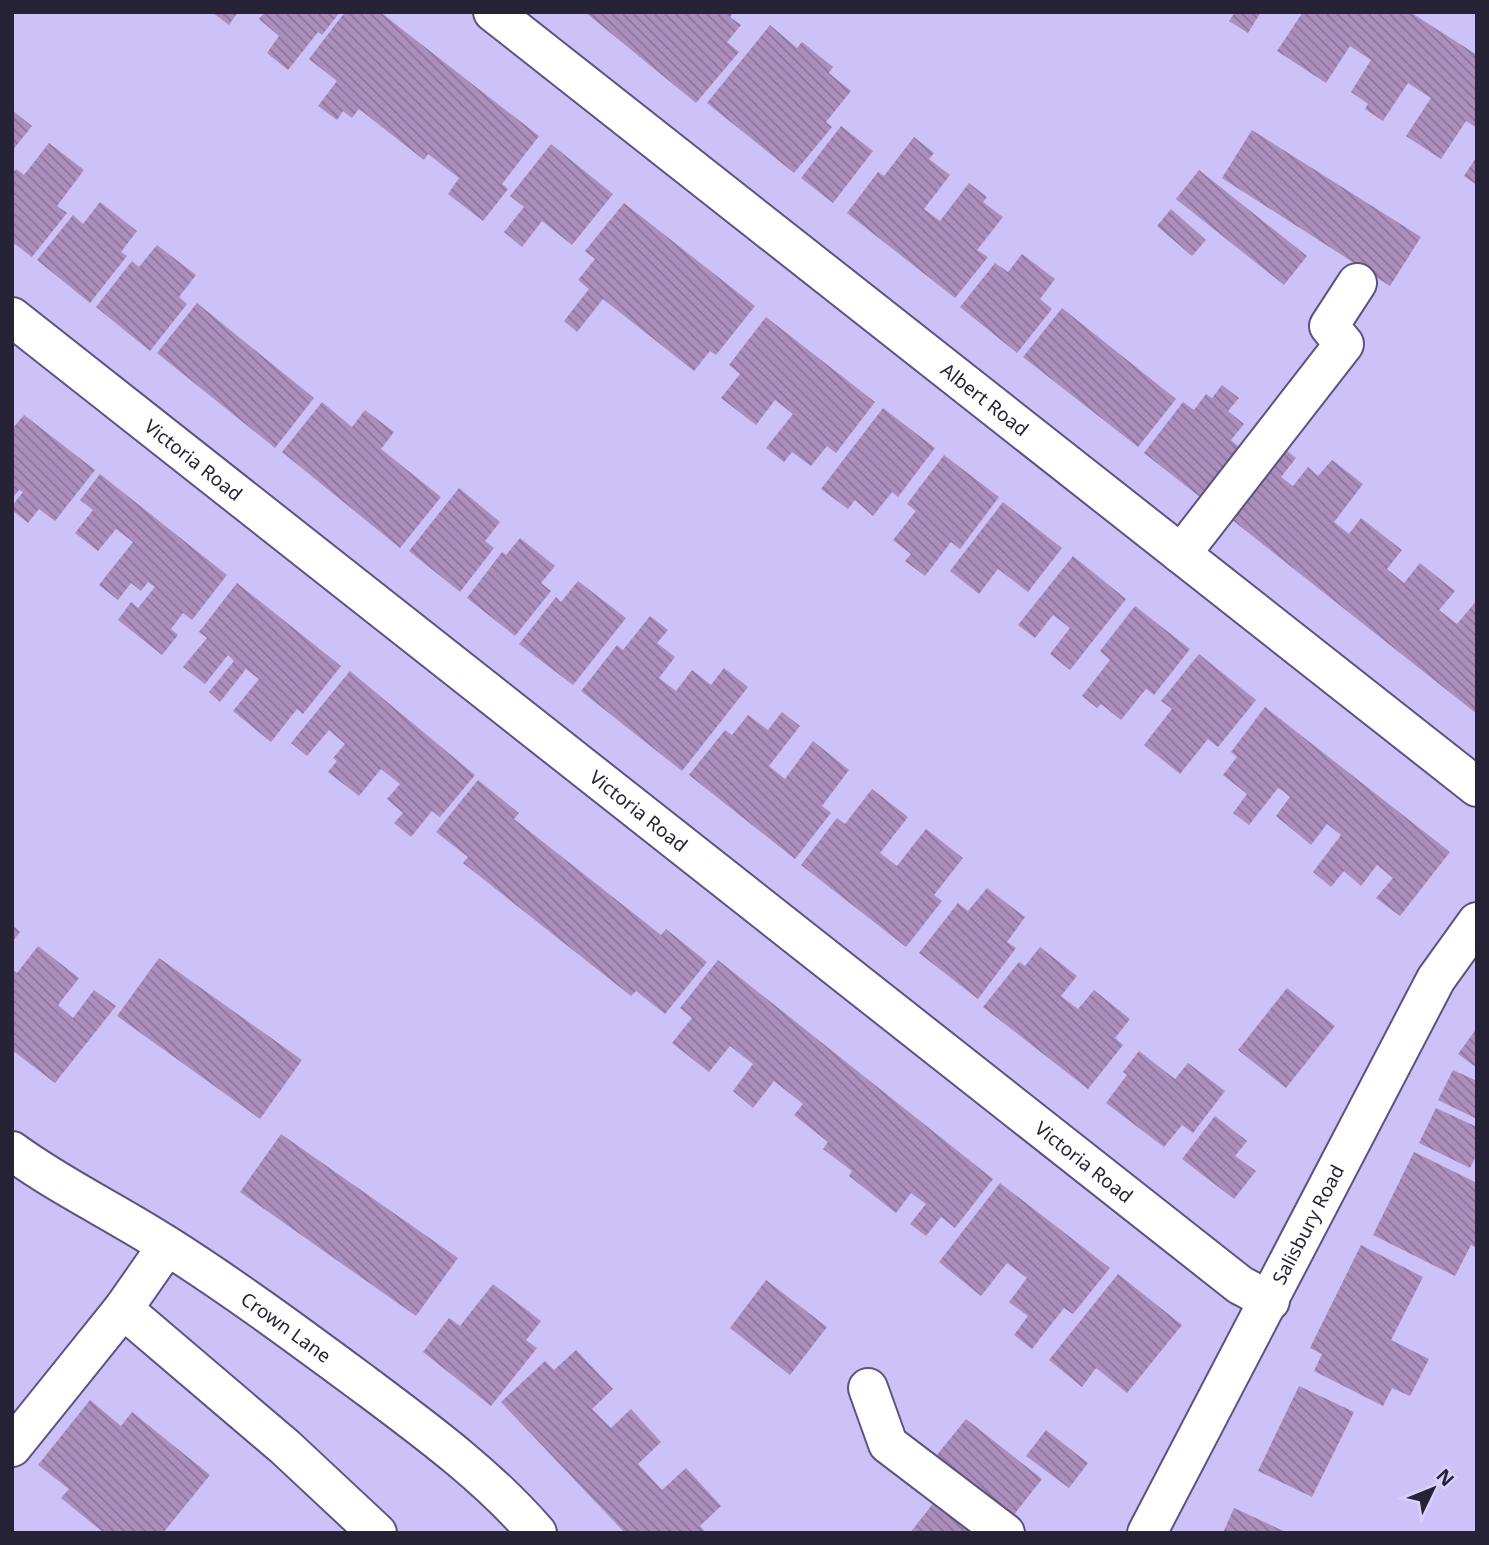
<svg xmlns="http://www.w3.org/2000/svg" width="1489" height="1545" font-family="'Noto Sans',sans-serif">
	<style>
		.building { fill: url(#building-back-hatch) }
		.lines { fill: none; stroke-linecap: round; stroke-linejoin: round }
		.minor-casing { stroke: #5d5381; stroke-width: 42 }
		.minor { stroke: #fff; stroke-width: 38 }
		.labels { text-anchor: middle; stroke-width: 5; stroke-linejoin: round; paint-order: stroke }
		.street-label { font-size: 19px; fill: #272337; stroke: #d8d1fc }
	</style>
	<defs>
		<pattern id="building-back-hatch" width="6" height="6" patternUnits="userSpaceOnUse" patternTransform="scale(1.75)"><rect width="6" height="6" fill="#ac8ebd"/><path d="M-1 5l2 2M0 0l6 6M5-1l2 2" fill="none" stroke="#8c749a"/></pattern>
	</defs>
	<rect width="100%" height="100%" fill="#ccc2f7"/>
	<path class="building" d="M 212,12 L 238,12 L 229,25 Z
		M 265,12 L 340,12 L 322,35 L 318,32 L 288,70 L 267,53 L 279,36 L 259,19 Z
		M 345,12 L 380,12 L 539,136 L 502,184 L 508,189 L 483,221 L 448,194 L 459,178 L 428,154 L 424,160 L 359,109 L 352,118 L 343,111 L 337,120 L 318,106 L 337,81 L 309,59 Z
		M 585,12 L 683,12 L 686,14 L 688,12 L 734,12 L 730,17 L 741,25 L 727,42 L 739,52 L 696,103 Z
		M 1235,12 L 1261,12 L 1248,33 L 1229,21 Z
		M 1303,12 L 1410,12 L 1477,55 L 1477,128 L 1466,121 L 1441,159 L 1406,136 L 1431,98 L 1408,83 L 1383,121 L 1365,109 L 1368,104 L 1351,92 L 1371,60 L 1350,46 L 1326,83 L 1277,51 Z
		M 770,25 L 797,48 L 802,42 L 833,67 L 829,73 L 851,91 L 826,122 L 832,127 L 794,173 L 707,103 Z
		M 12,110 L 32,126 L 12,151 Z
		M 841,126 L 873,151 L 833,203 L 801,178 Z
		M 1252,130 L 1421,237 L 1390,286 L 1222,178 Z
		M 914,137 L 934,153 L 929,159 L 950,175 L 924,209 L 940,221 L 969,183 L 987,197 L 983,202 L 1003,217 L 977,250 L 988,257 L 955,298 L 847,213 L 878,172 L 884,176 Z
		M 49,143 L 84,170 L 57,206 L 67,213 L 32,257 L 12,242 L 12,174 L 16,169 L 24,175 Z
		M 551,144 L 613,194 L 572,245 L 542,221 L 522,247 L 504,232 L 524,207 L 510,196 Z
		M 1477,156 L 1477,185 L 1464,176 Z
		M 1199,170 L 1307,256 L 1284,285 L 1176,199 Z
		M 100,202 L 137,231 L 121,252 L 127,256 L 90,303 L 37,260 L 73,215 L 83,224 Z
		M 624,203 L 755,306 L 716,355 L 710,351 L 694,371 L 603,299 L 577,332 L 564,321 L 589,289 L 578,280 L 595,259 L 585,251 Z
		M 1171,209 L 1206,240 L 1192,256 L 1157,226 Z
		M 157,245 L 196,275 L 179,297 L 187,304 L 150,351 L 96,307 L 132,261 L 139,267 Z
		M 1022,254 L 1055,279 L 1040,299 L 1052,309 L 1017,353 L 960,307 L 995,263 L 1008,272 Z
		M 197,303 L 314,398 L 275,448 L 157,353 Z
		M 1062,308 L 1176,399 L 1138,447 L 1023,357 Z
		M 766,317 L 875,402 L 836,453 L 827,446 L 811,466 L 792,452 L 784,462 L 766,448 L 793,414 L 775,400 L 756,425 L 721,398 L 740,374 L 729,365 Z
		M 1222,385 L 1239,398 L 1228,411 L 1244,424 L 1231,440 L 1239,447 L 1200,497 L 1144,453 L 1183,402 L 1194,410 L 1206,394 L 1212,398 Z
		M 322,402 L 352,427 L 365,410 L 394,432 L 381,449 L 441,497 L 400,548 L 282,452 Z
		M 883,408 L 935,448 L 898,497 L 892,492 L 873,516 L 855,500 L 848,509 L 821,489 Z
		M 24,415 L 95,470 L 55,521 L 39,509 L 28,523 L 12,510 L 12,506 L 23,492 L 19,490 L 12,499 L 12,429 Z
		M 1281,446 L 1296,458 L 1281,477 L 1293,486 L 1308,467 L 1318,476 L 1332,460 L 1363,484 L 1334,522 L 1349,534 L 1361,518 L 1402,550 L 1387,569 L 1404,583 L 1420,563 L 1455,591 L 1439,610 L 1457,624 L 1477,600 L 1477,714 L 1226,515 Z
		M 944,455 L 999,497 L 960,549 L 951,542 L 925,576 L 905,561 L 911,554 L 893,540 L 916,511 L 907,504 Z
		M 100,474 L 227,575 L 192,620 L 183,613 L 171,629 L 178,635 L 162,655 L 118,620 L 131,602 L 138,608 L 155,587 L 148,582 L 141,591 L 131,583 L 118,600 L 99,585 L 133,542 L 116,529 L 98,551 L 75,533 L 93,510 L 80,500 Z
		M 459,488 L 500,522 L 485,541 L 494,548 L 460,592 L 409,551 Z
		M 1003,502 L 1062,548 L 1028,592 L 998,569 L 979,594 L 950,571 Z
		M 520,538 L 555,566 L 541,583 L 551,591 L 515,636 L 467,598 L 502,552 L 506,555 Z
		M 1073,556 L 1126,599 L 1070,670 L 1050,654 L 1070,628 L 1053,615 L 1035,638 L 1018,625 Z
		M 578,581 L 626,618 L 573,685 L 519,644 L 556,597 L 561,602 Z
		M 237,583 L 341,666 L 303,714 L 297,709 L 271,742 L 233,711 L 259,679 L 246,669 L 220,702 L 209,692 L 234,661 L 228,655 L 205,684 L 183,667 L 207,638 L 199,632 Z
		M 1135,606 L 1190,649 L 1154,695 L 1146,689 L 1121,720 L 1101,704 L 1097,708 L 1082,696 L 1110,660 L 1100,651 Z
		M 650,616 L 668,630 L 657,643 L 675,657 L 659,678 L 676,691 L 692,670 L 711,685 L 724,668 L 748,687 L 682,771 L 581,691 L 617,645 L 623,650 Z
		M 1199,654 L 1256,700 L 1218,747 L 1208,739 L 1180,774 L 1144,745 L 1172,709 L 1161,701 Z
		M 350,671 L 475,775 L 440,817 L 432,811 L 411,837 L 394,823 L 403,813 L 387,799 L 400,784 L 381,769 L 359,796 L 328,772 L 337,761 L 333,758 L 345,744 L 329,730 L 307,756 L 291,743 Z
		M 1265,707 L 1450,852 L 1400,916 L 1376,898 L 1393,878 L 1377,865 L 1361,886 L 1344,871 L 1331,887 L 1313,872 L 1341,835 L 1327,824 L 1311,845 L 1276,816 L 1290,797 L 1283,791 L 1278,788 L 1249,825 L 1233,813 L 1247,794 L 1223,775 L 1237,757 L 1231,752 Z
		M 782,712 L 800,726 L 769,766 L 785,779 L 813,741 L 849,770 L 822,806 L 831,813 L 795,859 L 689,775 L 725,730 L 732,735 L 748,715 L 768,730 Z
		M 478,780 L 519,813 L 514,819 L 661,935 L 666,929 L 707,962 L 665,1014 L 636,991 L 631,996 L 463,863 L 468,857 L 436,832 Z
		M 872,789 L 908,817 L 880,853 L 897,866 L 926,829 L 963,858 L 934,895 L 942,901 L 906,947 L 801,865 L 837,818 L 845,824 Z
		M 987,888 L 1025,917 L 1007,942 L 1016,948 L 978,999 L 919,953 L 958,903 L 968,911 Z
		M 12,925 L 20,932 L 12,942 Z
		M 38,946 L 79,978 L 58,1005 L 73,1018 L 94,990 L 116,1006 L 55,1083 L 12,1050 L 12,969 L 17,973 Z
		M 1040,947 L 1077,976 L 1061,996 L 1070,1003 L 1078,1009 L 1094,990 L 1130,1019 L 1115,1038 L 1123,1045 L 1088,1089 L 983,1007 L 1019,962 L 1025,966 Z
		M 159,958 L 302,1060 L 260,1119 L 117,1016 Z
		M 718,960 L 993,1179 L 955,1228 L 941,1217 L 926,1236 L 910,1224 L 926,1204 L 911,1193 L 896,1213 L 849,1176 L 852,1171 L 823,1149 L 828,1142 L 794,1115 L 803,1104 L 774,1081 L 753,1108 L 733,1091 L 753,1064 L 730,1046 L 709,1072 L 672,1043 L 692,1018 L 680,1008 Z
		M 1287,988 L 1335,1026 L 1286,1088 L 1238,1050 Z
		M 1477,1028 L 1477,1068 L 1458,1054 Z
		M 1139,1051 L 1175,1079 L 1188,1063 L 1225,1091 L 1193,1133 L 1182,1125 L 1164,1147 L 1106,1103 L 1127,1075 L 1123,1072 Z
		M 1453,1070 L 1477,1081 L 1477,1119 L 1438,1100 Z
		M 1436,1108 L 1477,1127 L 1477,1154 L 1470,1168 L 1419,1143 Z
		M 1215,1116 L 1247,1141 L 1235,1156 L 1256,1171 L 1234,1199 L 1182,1159 Z
		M 281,1134 L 458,1258 L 416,1316 L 240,1192 Z
		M 1414,1152 L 1477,1183 L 1477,1248 L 1471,1245 L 1455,1276 L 1373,1235 Z
		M 1000,1183 L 1110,1268 L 1073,1314 L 1064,1308 L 1032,1349 L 1014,1335 L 1028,1316 L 1009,1302 L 1027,1278 L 1007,1263 L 981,1296 L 939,1262 Z
		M 1361,1245 L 1423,1277 L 1391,1340 L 1429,1359 L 1410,1396 L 1392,1388 L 1383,1406 L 1314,1371 L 1322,1354 L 1310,1348 Z
		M 1118,1274 L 1182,1325 L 1127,1393 L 1096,1368 L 1082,1387 L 1049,1360 Z
		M 766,1280 L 827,1327 L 790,1375 L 730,1328 Z
		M 493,1284 L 541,1321 L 526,1340 L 537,1348 L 491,1406 L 423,1352 L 449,1318 L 460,1326 Z
		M 576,1350 L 613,1389 L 592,1409 L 611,1428 L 631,1409 L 661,1442 L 638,1464 L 662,1490 L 686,1468 L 721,1506 L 700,1526 L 706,1533 L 625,1533 L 501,1402 L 545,1361 L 554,1370 Z
		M 1299,1386 L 1354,1412 L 1312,1497 L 1258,1471 Z
		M 90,1400 L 121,1426 L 132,1412 L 210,1475 L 163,1533 L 104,1533 L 61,1498 L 69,1489 L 38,1465 Z
		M 966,1419 L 1042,1479 L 1009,1521 L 932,1461 Z
		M 1046,1430 L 1088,1463 L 1069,1488 L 1026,1456 Z
		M 935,1501 L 976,1533 L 910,1533 Z
		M 1234,1508 L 1288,1533 L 1223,1533 Z"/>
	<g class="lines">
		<defs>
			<g id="minor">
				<path id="s1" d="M 493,12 L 1477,787"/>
				<path id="s2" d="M 12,317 L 1240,1285 L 1270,1301"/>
				<path d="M 1181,554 L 1344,344 L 1329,326 L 1357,283"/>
				<path id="s3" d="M 12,1151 C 61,1187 115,1212 166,1245 C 234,1288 300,1337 365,1385 C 425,1430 488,1476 537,1533"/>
				<path d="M 123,1309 L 285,1447 L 377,1533"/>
				<path d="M 868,1388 L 888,1444 L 1005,1533"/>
				<path d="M 12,1447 L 123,1309 L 167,1246"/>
				<path id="s4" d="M 1147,1533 L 1436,979 L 1477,922"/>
			</g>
		</defs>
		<use href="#minor" class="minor-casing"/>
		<use href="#minor" class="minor"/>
	</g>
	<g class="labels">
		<g class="street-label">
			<text dy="7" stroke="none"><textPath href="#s1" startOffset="626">Albert Road</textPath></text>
			<text dy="7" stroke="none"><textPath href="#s2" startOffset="231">Victoria Road</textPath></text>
			<text dy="7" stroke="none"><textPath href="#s2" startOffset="798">Victoria Road</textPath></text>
			<text dy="7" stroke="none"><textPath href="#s2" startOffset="1365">Victoria Road</textPath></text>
			<text dy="7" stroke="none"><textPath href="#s4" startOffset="348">Salisbury Road</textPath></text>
			<text dy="7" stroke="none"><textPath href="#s3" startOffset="326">Crown Lane</textPath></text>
		</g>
	</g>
	<rect width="1489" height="1545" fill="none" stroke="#272337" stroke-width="28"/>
	<g transform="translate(1433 1489) rotate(47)" stroke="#d8d1fc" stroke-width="5" paint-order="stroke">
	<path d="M0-5L12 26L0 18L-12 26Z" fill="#272337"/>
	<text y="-10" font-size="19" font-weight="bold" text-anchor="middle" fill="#272337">N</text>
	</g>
</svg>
